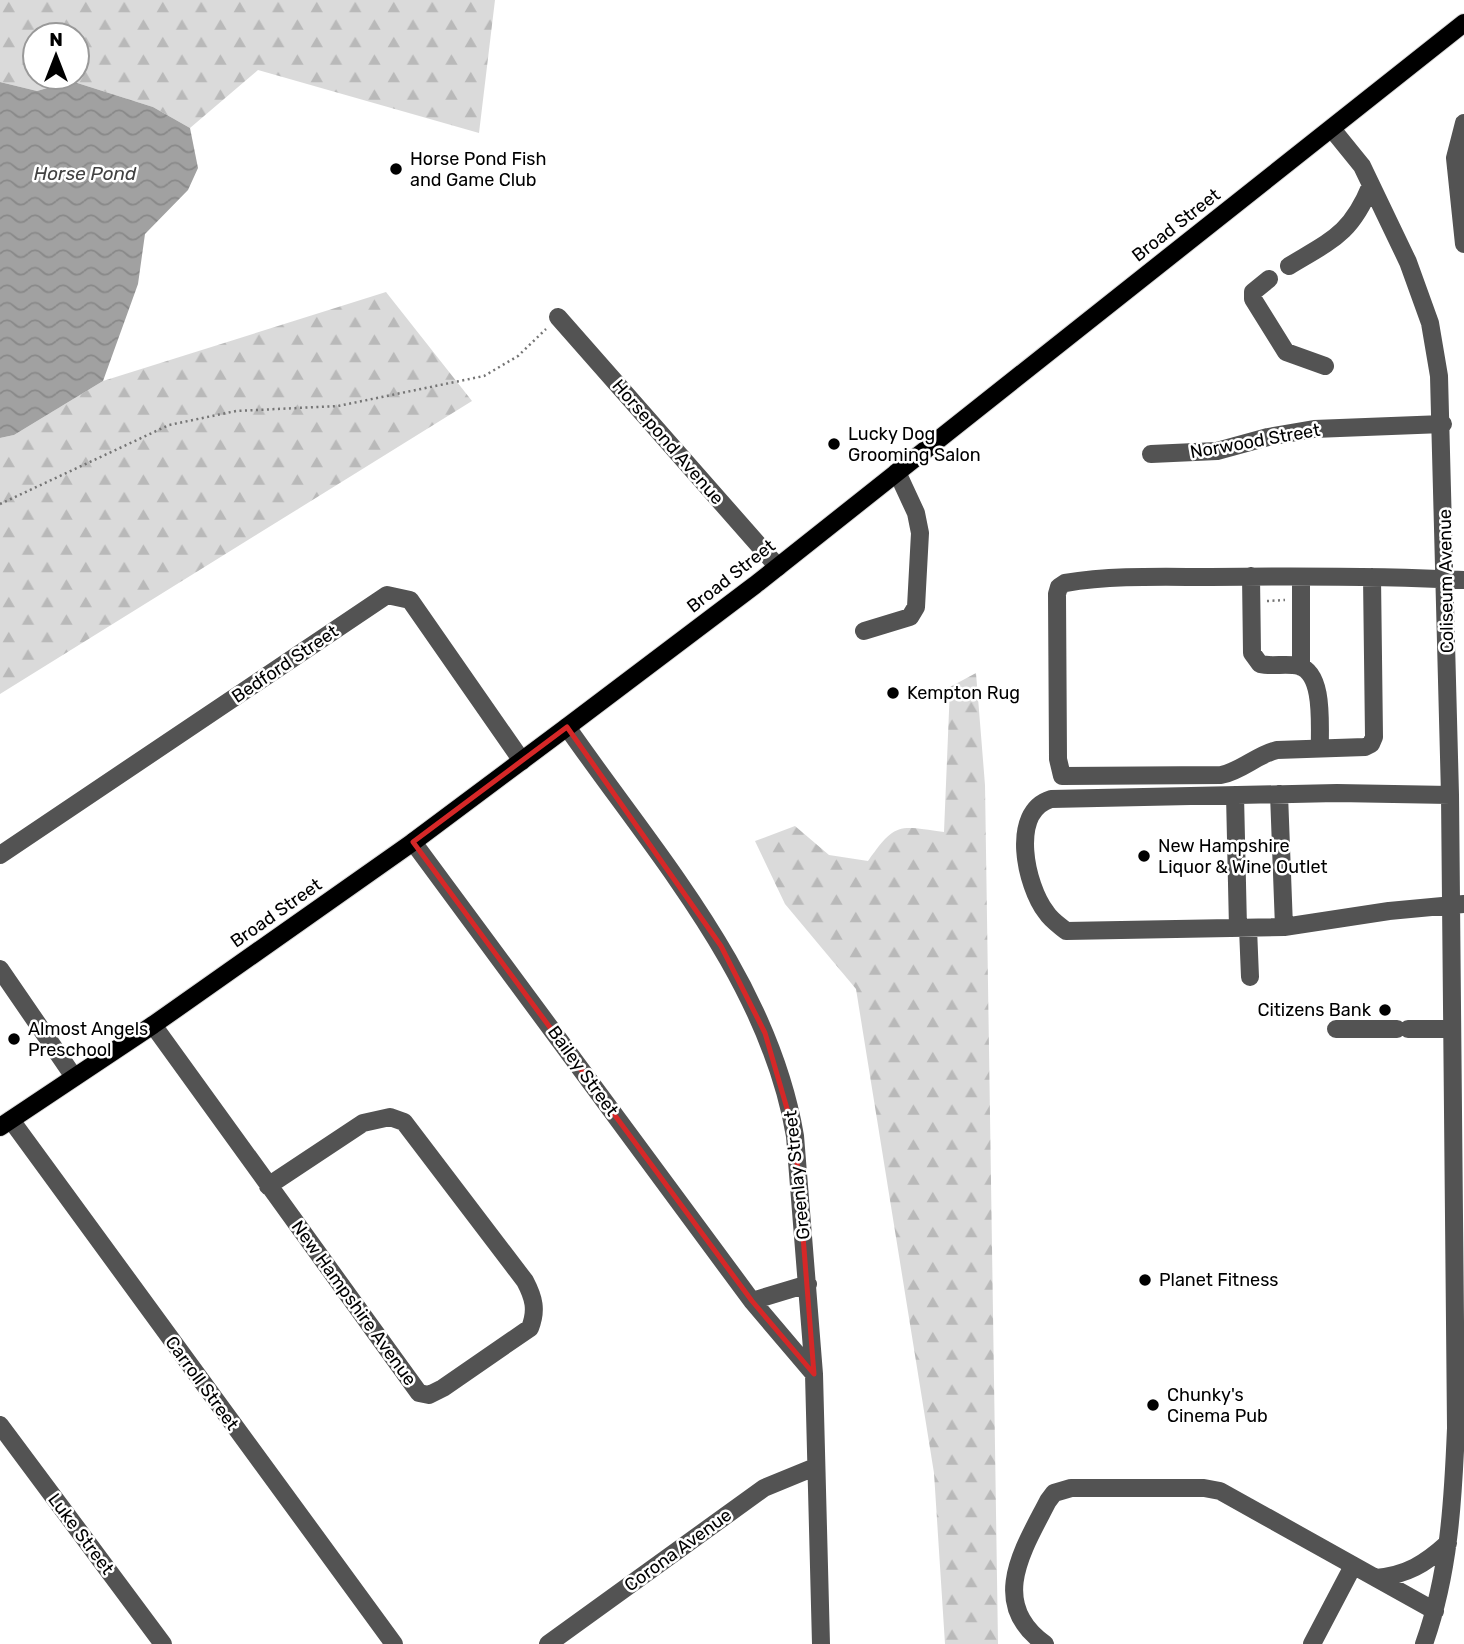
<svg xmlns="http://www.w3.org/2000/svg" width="1464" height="1644" font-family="Rubik,sans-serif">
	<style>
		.forest { fill: url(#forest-firs); fill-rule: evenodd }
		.water { fill: url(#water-waves) }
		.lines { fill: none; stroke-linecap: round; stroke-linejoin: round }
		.major-casing { stroke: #dbdbdb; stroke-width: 20 }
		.path { stroke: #757575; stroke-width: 2.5; stroke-dasharray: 2 3.5; stroke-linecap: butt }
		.minor { stroke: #535353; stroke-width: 18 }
		.major { stroke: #000; stroke-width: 18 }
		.marked { fill: none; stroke: #d62828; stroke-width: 5; stroke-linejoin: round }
		.poi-dot { fill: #000; stroke: #fff; stroke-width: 2.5 }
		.labels { text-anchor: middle; stroke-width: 5; stroke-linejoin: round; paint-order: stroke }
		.poi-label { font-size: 18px; fill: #000; stroke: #fff; text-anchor: start }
		.street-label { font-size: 18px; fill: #000; stroke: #fff }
		.water-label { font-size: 19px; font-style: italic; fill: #424242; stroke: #fff }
	</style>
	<defs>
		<pattern id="forest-firs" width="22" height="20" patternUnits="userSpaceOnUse" patternTransform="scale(1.75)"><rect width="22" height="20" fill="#dadada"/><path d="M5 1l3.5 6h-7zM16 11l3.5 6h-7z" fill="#b9b9b9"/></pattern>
		<pattern id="water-waves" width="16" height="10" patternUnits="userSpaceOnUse" patternTransform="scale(1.75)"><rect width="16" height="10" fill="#a1a1a1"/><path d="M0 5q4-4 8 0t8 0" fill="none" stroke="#898989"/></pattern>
	</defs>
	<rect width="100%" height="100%" fill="#fff"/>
	<path class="forest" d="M 0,0 L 495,0 L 479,133 L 258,70 L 190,128 L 153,107 L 71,81 L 37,91 L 0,82 ZM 35,35 L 77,35 L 77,77 L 35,77 Z
		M 386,292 L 472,401 L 0,694 L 0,438 L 14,435 L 103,381 Z
		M 976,673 L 985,785 L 998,1644 L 945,1644 L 934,1473 L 856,989 L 785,904 L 755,841 L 795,826 L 829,855 L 868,861 C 896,821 899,826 944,832 L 950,687 Z"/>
	<path class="water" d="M 71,81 L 153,107 L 190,128 L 198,168 L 188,190 L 145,234 L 138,284 L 103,381 L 14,435 L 0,438 L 0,82 L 37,91 Z"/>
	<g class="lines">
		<defs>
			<path id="major" d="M 0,1127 L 153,1025 L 413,842 L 567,727 L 755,585 L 1464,23"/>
		</defs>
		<use href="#major" class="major-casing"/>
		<path class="path" d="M 0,504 L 169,425 L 236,411 L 338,406 L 484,376 L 518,356 L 546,329
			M 1267,601 L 1285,600"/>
		<path class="minor" d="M 1464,123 L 1455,158 L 1464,244
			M 1332,129 L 1362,166 L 1408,262 L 1430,323 L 1439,376 L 1450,795 L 1456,1428 C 1453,1502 1449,1574 1424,1644
			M 1289,266 C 1332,240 1351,234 1371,185
			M 1269,279 L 1253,292 L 1253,299 L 1286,352 L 1325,366
			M 558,317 L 778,567
			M 1151,454 L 1217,451 L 1268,437 L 1314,429 L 1443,424
			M 1251,576 L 1252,653 L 1260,664 C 1272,667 1286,663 1299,666 C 1325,674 1319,727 1320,748
			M 1301,577 L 1301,667
			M 1372,577 L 1374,737 L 1371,744 L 1365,747 L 1277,750 C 1256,755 1242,771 1221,775 L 1062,776 L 1058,759 L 1057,594 L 1059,587 L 1065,583 C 1113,575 1163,577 1211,577 C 1295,576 1380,576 1464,580
			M 864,631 L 910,617 L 916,607 L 920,533 L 916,513 L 897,472
			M 567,727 C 656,855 768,978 795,1136 L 814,1374 L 821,1644
			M 1279,794 L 1284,927
			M 1235,795 L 1238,928
			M 1450,795 L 1337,793 L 1051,799 C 1009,812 1026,886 1046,912 C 1051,920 1059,925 1066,931 L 1284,927 L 1389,911 L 1464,904
			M 413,842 L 752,1301 L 814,1374
			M 0,855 L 387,595 L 410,600 L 522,761
			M 1248,928 L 1250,977
			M 0,969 L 74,1077
			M 153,1025 L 419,1393 L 429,1395 L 443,1388 L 530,1328 C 537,1310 534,1298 525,1281 L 404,1122 L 390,1117 L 363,1123 L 268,1186
			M 1336,1029 L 1397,1029
			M 1408,1029 L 1451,1029
			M 11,1120 L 394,1644
			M 752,1301 L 808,1284
			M 0,1425 L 163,1644
			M 1376,1578 C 1407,1575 1425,1564 1448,1543
			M 548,1644 L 764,1488 L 815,1467
			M 1045,1644 C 987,1603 1024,1548 1048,1501 L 1054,1493 L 1071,1488 L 1204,1488 L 1220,1491 L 1435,1611
			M 1312,1644 L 1353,1566"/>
		<use href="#major" class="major"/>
	</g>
	<path class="marked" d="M 567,727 L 721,946 L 765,1033 L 795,1136 L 814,1374 L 752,1301 L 413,842 Z"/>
	<g class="poi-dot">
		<circle cx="396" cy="169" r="7"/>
		<circle cx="834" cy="444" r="7"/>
		<circle cx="893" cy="693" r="7"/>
		<circle cx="1144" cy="856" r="7"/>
		<circle cx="1385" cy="1010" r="7"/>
		<circle cx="14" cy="1039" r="7"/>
		<circle cx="1145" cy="1280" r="7"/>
		<circle cx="1153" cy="1405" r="7"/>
	</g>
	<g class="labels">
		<g class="poi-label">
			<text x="410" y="165">Horse Pond Fish<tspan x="410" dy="21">and Game Club</tspan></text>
			<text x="848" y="440">Lucky Dog<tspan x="848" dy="21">Grooming Salon</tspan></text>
			<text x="907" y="699">Kempton Rug</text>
			<text x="1158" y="852">New Hampshire<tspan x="1158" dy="21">Liquor &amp; Wine Outlet</tspan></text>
			<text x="1371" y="1016" text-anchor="end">Citizens Bank</text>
			<text x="28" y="1035">Almost Angels<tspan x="28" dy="21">Preschool</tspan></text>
			<text x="1159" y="1286">Planet Fitness</text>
			<text x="1167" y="1401">Chunky's<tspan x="1167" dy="21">Cinema Pub</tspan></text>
		</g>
		<g class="street-label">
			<text transform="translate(1176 225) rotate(-38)" y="6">Broad Street</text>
			<text transform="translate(1255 441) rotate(-10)" y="6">Norwood Street</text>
			<text transform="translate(668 442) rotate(49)" y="6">Horsepond Avenue</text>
			<text transform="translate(731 576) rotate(-38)" y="6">Broad Street</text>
			<text transform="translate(1446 581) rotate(-91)" y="6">Coliseum Avenue</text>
			<text transform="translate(285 664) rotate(-34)" y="6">Bedford Street</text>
			<text transform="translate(276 913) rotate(-35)" y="6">Broad Street</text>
			<text transform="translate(583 1071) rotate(54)" y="6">Bailey Street</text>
			<text transform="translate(797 1175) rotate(-96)" y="6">Greenlay Street</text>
			<text transform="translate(354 1303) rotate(54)" y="6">New Hampshire Avenue</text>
			<text transform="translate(202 1383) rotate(54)" y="6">Carroll Street</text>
			<text transform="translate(81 1534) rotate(53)" y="6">Luke Street</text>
			<text transform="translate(678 1550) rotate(-36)" y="6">Corona Avenue</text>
		</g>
		<g class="water-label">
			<text x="85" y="180">Horse Pond</text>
		</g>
	</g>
	<g transform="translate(56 56)"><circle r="33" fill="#ffffff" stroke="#999999" stroke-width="2"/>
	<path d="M0-5L12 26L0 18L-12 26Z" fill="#000000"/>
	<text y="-10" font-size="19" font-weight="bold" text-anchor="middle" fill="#000000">N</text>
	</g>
</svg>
